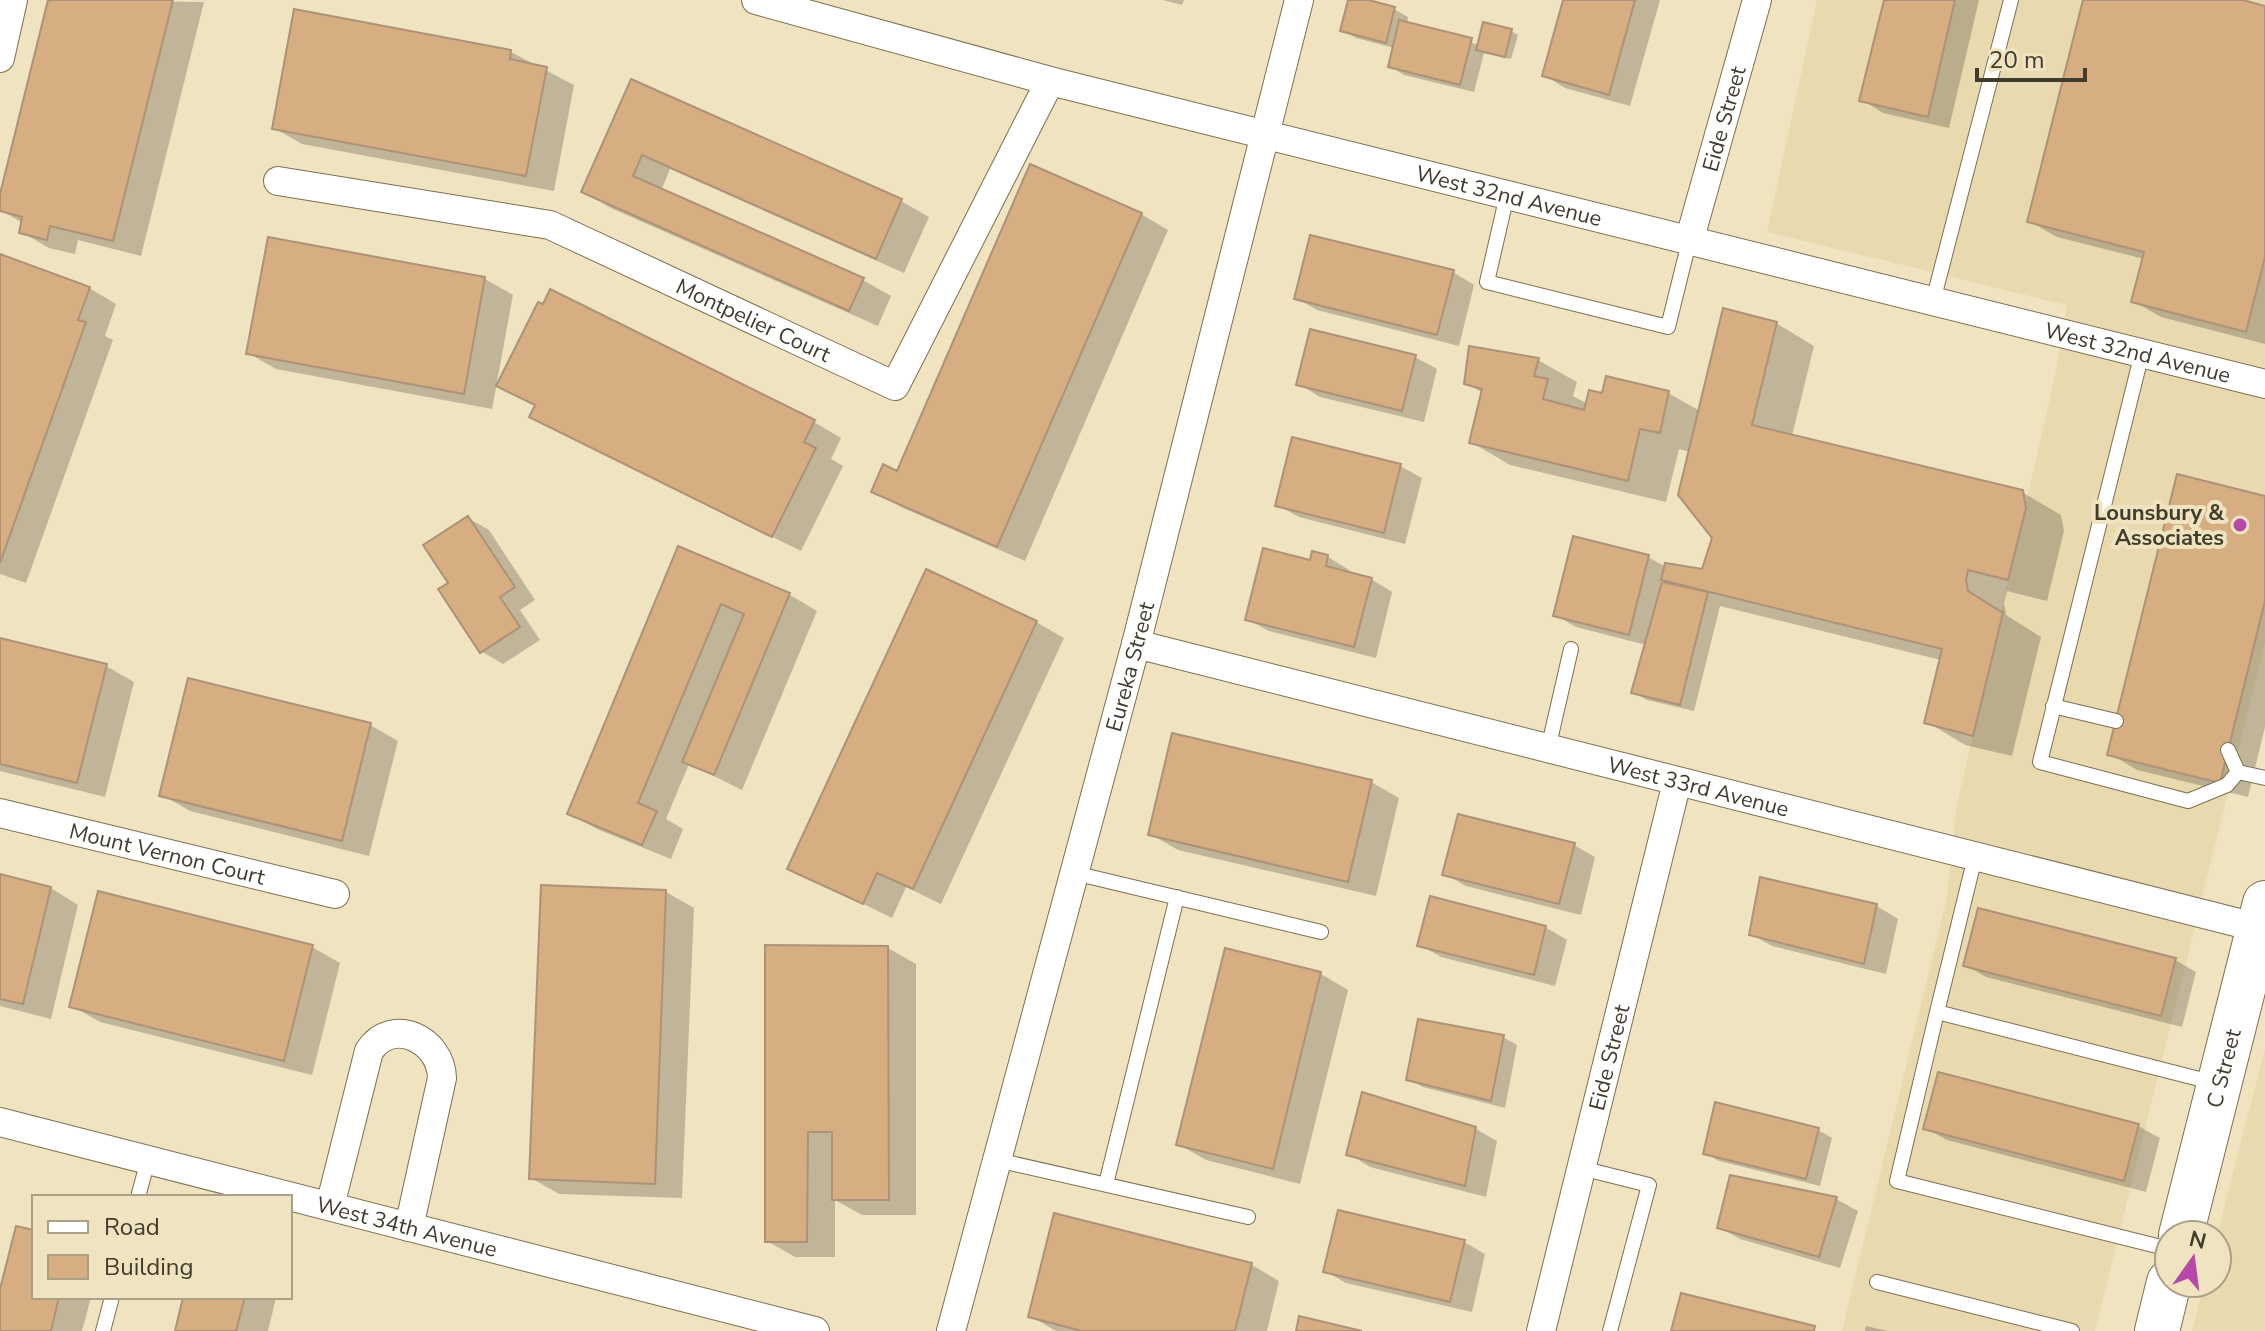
<svg xmlns="http://www.w3.org/2000/svg" width="2265" height="1331" font-family="'Nunito Sans',sans-serif">
	<style>
		.built { fill: #e9d9ae }
		.shadow { fill: #0003 }
		.building { fill: #d7ad82; stroke: #ad9278; stroke-width: 2 }
		.lines { fill: none; stroke-linecap: round; stroke-linejoin: round }
		.lane-casing { stroke: #7d7050; stroke-width: 16 }
		.street-casing { stroke: #7d7050; stroke-width: 30 }
		.primary-casing { stroke: #7d7050; stroke-width: 46 }
		.lane { stroke: #fff; stroke-width: 14 }
		.street { stroke: #fff; stroke-width: 28 }
		.primary { stroke: #fff; stroke-width: 44 }
		.poi-dot { fill: #b548a8; stroke: #f0e3bf; stroke-width: 3 }
		.labels { text-anchor: middle; stroke-width: 8; stroke-linejoin: round; paint-order: stroke }
		.street-label { font-size: 22px; fill: #413c2e; stroke: #f0e3bf }
		.poi-label { font-size: 22px; font-weight: bold; fill: #413c2e; stroke: #f0e3bf; text-anchor: end }
	</style>
	<rect width="100%" height="100%" fill="#f0e3bf"/>
	<path class="built" d="M 1817,0 L 2265,0 L 2265,643 L 2095,1331 L 1842,1331 L 1947,897 L 1956,809 L 2055,376 L 2067,305 L 1767,232 Z
		M 2265,1049 L 2265,1331 L 2192,1331 L 2204,1283 L 2217,1283 L 2217,1235 Z"/>
	<path class="shadow" d="M 50,0 L 204,2 L 141,256 L 78,240 L 75,254 L 49,248 L 21,232 L 23,223 L 0,210 Z
		M 1163,0 L 1184,0 L 1182,5 Z
		M 1350,0 L 1394,9 L 1408,17 L 1407,24 L 1479,45 L 1511,31 L 1518,35 L 1511,59 L 1484,53 L 1474,92 L 1404,75 L 1390,66 L 1394,48 L 1356,38 L 1342,30 Z
		M 1565,0 L 1660,0 L 1630,106 L 1565,88 L 1544,75 Z
		M 1886,0 L 1979,0 L 1949,128 L 1883,113 L 1862,100 Z
		M 2085,0 L 2235,0 L 2265,8 L 2265,344 L 2161,317 L 2133,301 L 2144,259 L 2057,237 L 2029,221 Z
		M 511,52 L 574,85 L 554,191 L 302,144 L 274,128 Z
		M 632,82 L 901,201 L 929,217 L 904,273 L 670,169 L 661,191 L 863,280 L 891,296 L 878,326 L 611,208 L 583,192 Z
		M 1141,214 L 1168,230 L 1025,561 L 901,507 L 874,491 L 898,473 Z
		M 269,240 L 485,279 L 513,295 L 492,409 L 276,369 L 248,353 Z
		M 0,256 L 89,288 L 116,304 L 105,336 L 113,340 L 26,583 L 0,574 Z
		M 1453,272 L 1474,285 L 1459,346 L 1317,310 L 1296,298 Z
		M 1776,323 L 1814,346 L 1792,436 L 2022,492 L 2061,515 L 2064,531 L 2047,601 L 2007,591 L 2004,603 L 2006,615 L 2041,637 L 2012,756 L 1965,745 L 1927,722 L 1941,660 L 1720,606 L 1694,711 L 1647,700 L 1633,692 L 1646,645 L 1576,627 L 1555,615 L 1648,557 L 1666,567 L 1703,572 L 1714,537 L 1690,452 L 1679,449 L 1666,502 L 1510,465 L 1471,442 L 1483,393 L 1466,383 L 1538,360 L 1577,382 L 1573,396 L 1588,404 L 1604,396 L 1668,393 L 1700,411 Z
		M 1415,357 L 1437,369 L 1424,422 L 1320,397 L 1299,384 Z
		M 499,385 L 814,422 L 841,438 L 831,459 L 843,466 L 801,551 L 559,432 L 537,406 Z
		M 1400,466 L 1422,478 L 1405,544 L 1299,517 L 1277,505 Z
		M 2265,498 L 2265,727 L 2248,797 L 2137,770 L 2110,754 Z
		M 468,518 L 489,530 L 535,600 L 520,610 L 540,640 L 503,664 L 481,651 L 451,584 Z
		M 679,549 L 790,595 L 817,611 L 742,790 L 689,764 L 666,819 L 683,829 L 671,859 L 597,829 L 569,813 Z
		M 1328,557 L 1349,570 L 1348,574 L 1371,579 L 1392,592 L 1376,658 L 1269,631 L 1247,619 L 1312,562 Z
		M 1036,622 L 1064,638 L 941,904 L 906,887 L 892,918 L 790,868 Z
		M 0,640 L 106,666 L 134,682 L 105,797 L 0,771 Z
		M 370,725 L 398,741 L 369,856 L 190,811 L 162,795 Z
		M 1371,782 L 1399,798 L 1376,896 L 1178,850 L 1150,834 Z
		M 1574,845 L 1595,857 L 1581,915 L 1466,886 L 1445,874 Z
		M 0,876 L 51,888 L 78,905 L 51,1019 L 0,1006 Z
		M 1761,879 L 1877,906 L 1898,919 L 1886,974 L 1772,946 L 1751,934 Z
		M 666,892 L 694,908 L 682,1198 L 559,1194 L 531,1178 Z
		M 1545,927 L 1567,940 L 1555,986 L 1441,957 L 1420,945 Z
		M 312,947 L 340,963 L 312,1075 L 100,1022 L 72,1006 Z
		M 767,948 L 888,948 L 916,964 L 916,1215 L 862,1215 L 835,1200 L 835,1257 L 795,1257 L 767,1241 Z
		M 1226,950 L 1321,974 L 1348,990 L 1300,1184 L 1206,1160 L 1178,1144 Z
		M 2175,960 L 2196,972 L 2182,1027 L 1986,977 L 1965,965 Z
		M 1503,1037 L 1517,1045 L 1505,1108 L 1423,1087 L 1408,1079 Z
		M 2138,1126 L 2160,1138 L 2146,1192 L 1947,1140 L 1925,1128 Z
		M 1476,1129 L 1497,1141 L 1486,1197 L 1370,1167 L 1349,1154 Z
		M 1818,1130 L 1832,1138 L 1820,1186 L 1719,1161 L 1705,1153 Z
		M 1731,1178 L 1836,1199 L 1858,1211 L 1840,1268 L 1740,1239 L 1719,1227 Z
		M 1056,1216 L 1252,1265 L 1279,1281 L 1267,1331 L 1056,1331 L 1030,1316 Z
		M 34,1233 L 34,1297 L 91,1297 L 82,1331 L 0,1331 L 0,1297 Z
		M 1464,1242 L 1485,1254 L 1472,1312 L 1346,1283 L 1325,1271 Z
		M 185,1297 L 275,1297 L 276,1298 L 268,1331 L 177,1331 Z
		M 1866,1326 L 1888,1331 L 1865,1331 Z"/>
	<path class="building" d="M 48,0 L 173,0 L 113,241 L 50,226 L 47,240 L 19,233 L 22,217 L 0,211 L 0,194 Z
		M 1348,0 L 1369,0 L 1395,7 L 1386,43 L 1340,31 Z
		M 1563,0 L 1635,0 L 1609,95 L 1542,76 Z
		M 1884,0 L 1955,0 L 1928,117 L 1859,101 Z
		M 2083,0 L 2243,0 L 2265,6 L 2265,257 L 2246,332 L 2131,302 L 2144,252 L 2027,222 Z
		M 294,9 L 511,50 L 510,59 L 547,67 L 526,176 L 272,129 Z
		M 1399,20 L 1472,38 L 1460,85 L 1388,67 Z
		M 1483,22 L 1512,29 L 1505,57 L 1476,50 Z
		M 631,79 L 902,199 L 876,259 L 642,155 L 633,176 L 864,278 L 849,311 L 581,192 Z
		M 1030,164 L 1142,213 L 997,547 L 871,492 L 883,464 L 897,471 Z
		M 1310,235 L 1454,270 L 1437,335 L 1294,299 Z
		M 268,237 L 485,277 L 464,394 L 246,354 Z
		M 0,254 L 90,287 L 78,320 L 86,322 L 0,563 Z
		M 550,289 L 815,420 L 804,442 L 816,448 L 772,537 L 529,417 L 535,405 L 496,386 L 538,302 L 543,304 Z
		M 1723,308 L 1777,322 L 1752,425 L 2023,490 L 2026,508 L 2008,580 L 1968,570 L 1966,580 L 1968,591 L 2003,613 L 1973,736 L 1924,723 L 1942,649 L 1661,580 L 1665,563 L 1702,569 L 1712,538 L 1678,495 Z
		M 1310,329 L 1416,355 L 1402,411 L 1296,385 Z
		M 1469,346 L 1539,358 L 1534,376 L 1548,379 L 1543,399 L 1584,410 L 1589,390 L 1602,393 L 1606,376 L 1669,391 L 1660,433 L 1640,429 L 1628,481 L 1469,443 L 1482,389 L 1464,384 Z
		M 1292,437 L 1401,464 L 1384,533 L 1275,506 Z
		M 2177,474 L 2265,496 L 2265,601 L 2220,783 L 2107,755 Z
		M 468,516 L 515,587 L 500,597 L 520,627 L 480,653 L 438,589 L 448,583 L 423,545 Z
		M 1573,536 L 1649,555 L 1629,635 L 1553,616 Z
		M 678,546 L 790,593 L 714,775 L 682,762 L 744,614 L 721,604 L 638,803 L 657,811 L 642,845 L 567,814 Z
		M 1263,548 L 1310,560 L 1312,551 L 1328,555 L 1326,566 L 1372,578 L 1354,647 L 1245,620 Z
		M 926,569 L 1037,621 L 913,889 L 877,873 L 863,904 L 787,869 Z
		M 1662,582 L 1708,592 L 1680,705 L 1631,693 Z
		M 0,638 L 107,664 L 77,783 L 0,764 Z
		M 188,678 L 371,723 L 342,841 L 159,796 Z
		M 1172,733 L 1372,780 L 1348,882 L 1148,835 Z
		M 1458,814 L 1575,843 L 1559,904 L 1442,875 Z
		M 0,874 L 51,887 L 23,1004 L 0,999 Z
		M 1760,877 L 1877,904 L 1864,964 L 1749,935 Z
		M 541,885 L 666,890 L 655,1184 L 529,1179 Z
		M 98,891 L 313,945 L 284,1061 L 69,1007 Z
		M 1430,896 L 1546,926 L 1534,975 L 1417,946 Z
		M 1978,908 L 2176,958 L 2161,1016 L 1963,966 Z
		M 765,945 L 888,946 L 889,1200 L 832,1200 L 832,1132 L 808,1132 L 807,1242 L 765,1242 Z
		M 1225,948 L 1321,972 L 1273,1169 L 1176,1145 Z
		M 1418,1019 L 1504,1035 L 1491,1101 L 1406,1080 Z
		M 1938,1072 L 2139,1124 L 2124,1181 L 1923,1129 Z
		M 1362,1092 L 1476,1127 L 1465,1186 L 1346,1155 Z
		M 1715,1102 L 1819,1128 L 1806,1179 L 1703,1154 Z
		M 1730,1175 L 1837,1197 L 1819,1257 L 1717,1228 Z
		M 1338,1210 L 1465,1240 L 1450,1302 L 1323,1272 Z
		M 1054,1213 L 1252,1263 L 1235,1331 L 1082,1331 L 1028,1317 Z
		M 16,1226 L 34,1230 L 34,1297 L 59,1297 L 51,1331 L 0,1331 L 0,1289 Z
		M 1681,1293 L 1815,1326 L 1814,1331 L 1671,1331 Z
		M 183,1297 L 245,1297 L 236,1331 L 175,1331 Z
		M 1299,1316 L 1362,1331 L 1296,1331 Z"/>
	<g class="lines">
		<defs>
			<path id="lane" d="M 1507,195 L 1487,282 L 1668,327 L 1690,238
				M 1933,301 L 2011,0
				M 2142,353 L 2040,762 L 2188,801 L 2227,785 L 2238,772 L 2265,778
				M 2053,706 L 2116,721
				M 1548,749 L 1571,649
				M 2228,750 L 2238,772
				M 1074,873 L 1321,932
				M 1937,1012 L 1975,857
				M 997,1160 L 1248,1217
				M 1581,1168 L 1649,1185 L 1610,1331
				M 1106,1184 L 1177,897
				M 138,1197 L 148,1160
				M 2169,1249 L 1897,1181 L 1937,1012 L 2215,1083
				M 1877,1282 L 2072,1331
				M 103,1331 L 112,1297"/>
			<g id="street">
				<path id="s1" d="M 756,0 L 1050,81 L 2265,384"/>
				<path d="M 0,58 L 13,0"/>
				<path id="s2" d="M 278,181 L 550,225 L 895,386 L 1050,81"/>
				<path id="s3" d="M 1690,238 L 1757,0"/>
				<path id="s4" d="M 1136,644 L 2259,928"/>
				<path id="s5" d="M 0,813 L 335,894"/>
				<path id="s6" d="M 0,1122 L 815,1331"/>
				<path d="M 330,1206 L 369,1051 C 392,1016 441,1039 442,1078 L 409,1227"/>
				<path id="s7" d="M 951,1331 L 1136,644 L 1299,0"/>
				<path id="s8" d="M 1541,1331 L 1677,782"/>
			</g>
			<g id="primary">
				<path id="s9" d="M 2181,1235 L 2265,903"/>
				<path d="M 2157,1331 L 2169,1282"/>
			</g>
		</defs>
		<use href="#lane" class="lane-casing"/>
		<use href="#street" class="street-casing"/>
		<use href="#primary" class="primary-casing"/>
		<use href="#lane" class="lane"/>
		<use href="#street" class="street"/>
		<use href="#primary" class="primary"/>
	</g>
	<circle class="poi-dot" cx="2240" cy="525" r="8"/>
	<g class="labels">
		<g class="street-label">
			<text dy="8" stroke="none"><textPath href="#s3" startOffset="124">Eide Street</textPath></text>
			<text dy="8" stroke="none"><textPath href="#s1" startOffset="778">West 32nd Avenue</textPath></text>
			<text dy="8" stroke="none"><textPath href="#s2" startOffset="500">Montpelier Court</textPath></text>
			<text dy="8" stroke="none"><textPath href="#s1" startOffset="1426">West 32nd Avenue</textPath></text>
			<text dy="8" stroke="none"><textPath href="#s7" startOffset="688">Eureka Street</textPath></text>
			<text dy="8" stroke="none"><textPath href="#s4" startOffset="580">West 33rd Avenue</textPath></text>
			<text dy="8" stroke="none"><textPath href="#s5" startOffset="172">Mount Vernon Court</textPath></text>
			<text dy="8" stroke="none"><textPath href="#s8" startOffset="282">Eide Street</textPath></text>
			<text dy="8" stroke="none"><textPath href="#s9" startOffset="172">C Street</textPath></text>
			<text dy="8" stroke="none"><textPath href="#s6" startOffset="420">West 34th Avenue</textPath></text>
		</g>
		<g class="poi-label">
			<text x="2224" y="520">Lounsbury &amp;<tspan x="2224" dy="25">Associates</tspan></text>
		</g>
	</g>
	<rect x="32" y="1195" width="260" height="104" fill="#f0e3bf" stroke="#aaa085" stroke-width="2"/>
	<rect x="48" y="1221" width="40" height="12" fill="#ffffff" stroke="#aaa085" stroke-width="2"/>
	<text x="104" y="1235" font-size="24" fill="#413c2e">Road</text>
	<rect x="48" y="1255" width="40" height="24" fill="#d7ad82" stroke="#aaa085" stroke-width="2"/>
	<text x="104" y="1275" font-size="24" fill="#413c2e">Building</text>
	<g transform="translate(2193 1259) rotate(14)"><circle r="38" fill="#f0e3bf" stroke="#aaa085" stroke-width="2"/>
	<path d="M0-6L14 30L0 20L-14 30Z" fill="#b548a8"/>
	<text y="-12" font-size="22" font-weight="bold" text-anchor="middle" fill="#413c2e">N</text>
	</g>
	<path d="M1977 68v12h108v-12" fill="none" stroke="#413c2e" stroke-width="4"/>
	<text x="1989" y="68" font-size="24" fill="#413c2e" stroke="#f0e3bf" stroke-width="6" paint-order="stroke">20 m</text>
</svg>
